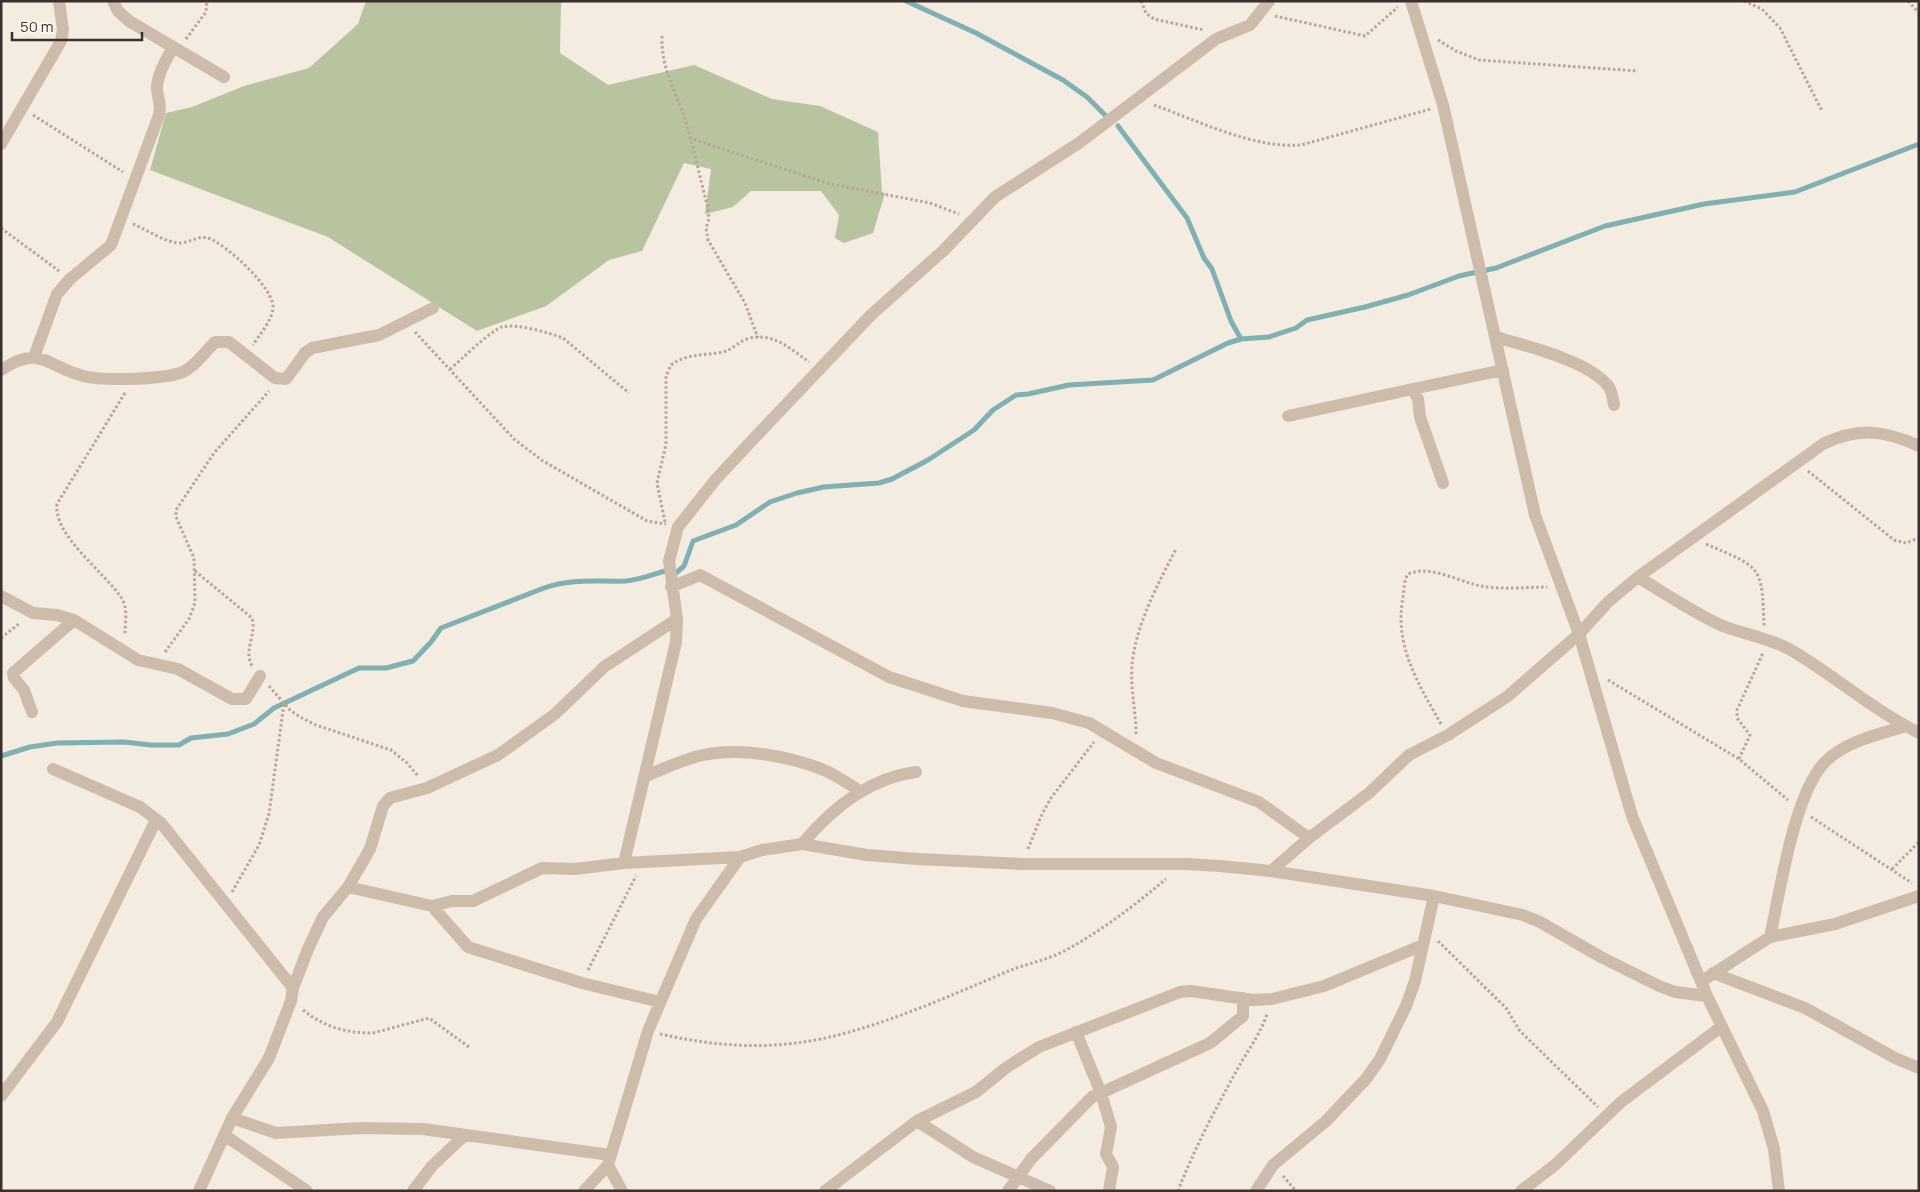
<svg xmlns="http://www.w3.org/2000/svg" width="1920" height="1192" font-family="Manrope,sans-serif">
	<style>
		.green { fill: #b8c4a0 }
		.lines { fill: none; stroke-linecap: round; stroke-linejoin: round }
		.stream { stroke: #7fb0b2; stroke-width: 5 }
		.path { stroke: #b9a596; stroke-width: 3; stroke-dasharray: 2.5 2.5; stroke-linecap: butt }
		.street { stroke: #cdbbac; stroke-width: 12 }
	</style>
	<rect width="100%" height="100%" fill="#f4ebe1"/>
	<path class="green" d="M 366,1 L 566,1 L 561,3 L 560,53 L 608,85 L 694,65 L 772,99 L 820,106 L 878,132 L 882,193 L 885,193 L 873,233 L 844,243 L 835,238 L 839,215 L 821,191 L 751,191 L 733,207 L 705,214 L 711,169 L 684,163 L 642,251 L 609,260 L 546,306 L 477,331 L 328,237 L 150,170 L 166,113 L 192,107 L 244,86 L 309,68 L 358,24 Z"/>
	<g class="lines">
		<path class="stream" d="M 906,1 L 976,33 L 1063,80 L 1087,97 L 1109,119
			M 1118,126 L 1187,218 L 1204,258 L 1212,269 L 1231,321 L 1241,339
			M 676,573 L 684,566 L 693,541 L 736,525 L 770,502 L 797,493 L 824,487 L 879,483 L 892,479 L 928,460 L 974,430 L 993,410 L 1016,395 L 1028,394 L 1069,385 L 1153,380 L 1228,343 L 1241,339 L 1269,337 L 1296,328 L 1307,320 L 1365,307 L 1408,295 L 1459,276 L 1496,268 L 1605,226 L 1704,204 L 1795,192 L 1919,144
			M 1,756 L 30,747 L 57,743 L 124,742 L 151,745 L 179,745 L 191,738 L 228,734 L 254,724 L 274,708 L 359,668 L 386,668 L 413,661 L 431,642 L 441,628 L 544,588 C 571,578 599,582 626,581 C 639,580 652,575 665,571"/>
		<path class="path" d="M 1141,1 L 1146,13 L 1154,19 L 1204,30
			M 1744,1 L 1762,9 L 1780,28 L 1822,111
			M 1908,1 L 1919,13
			M 1275,16 L 1365,36 L 1398,7
			M 662,36 C 661,69 675,89 685,119 C 694,148 700,179 708,208 L 709,219 L 706,228 L 708,240 L 745,303 L 758,338
			M 186,39 L 206,12 L 207,1
			M 1438,40 L 1456,51 L 1479,60 L 1638,71
			M 1154,105 C 1198,121 1255,149 1301,145 L 1431,109
			M 33,115 L 123,172
			M 689,138 L 830,184 L 930,203 L 959,214
			M 133,224 C 147,230 163,241 178,243 C 189,244 197,235 208,238 C 226,244 275,289 273,308 C 272,321 260,334 253,345
			M 1,228 L 59,271
			M 415,332 L 514,439 L 543,461 L 647,521 L 666,524
			M 450,369 C 461,360 490,331 502,327 C 516,323 550,333 563,338 L 629,393
			M 125,393 L 57,504 C 53,536 106,573 122,599 C 128,609 125,623 125,634
			M 1808,471 L 1894,540 L 1906,543 L 1919,538
			M 665,522 L 657,483 L 666,444 L 666,376 L 671,365 C 687,353 704,356 723,352 C 732,350 738,342 747,339 C 772,331 791,349 809,362
			M 1706,544 C 1761,568 1762,564 1764,626
			M 195,571 L 252,618 C 257,634 243,650 252,666
			M 1,638 L 20,623
			M 165,652 L 189,619 L 195,603 L 194,558 L 176,517 L 176,510 L 214,453 L 269,391
			M 1608,680 L 1739,759 L 1788,800
			M 269,686 L 290,710 L 300,717 L 316,725 L 391,750 L 407,763 L 418,776
			M 1441,724 C 1418,683 1394,646 1403,597 C 1404,589 1404,580 1408,574 C 1428,565 1454,579 1473,584 C 1496,591 1523,587 1547,587
			M 1136,734 C 1136,711 1130,688 1132,665 C 1136,624 1158,584 1176,549
			M 1739,759 L 1750,735 L 1737,718 L 1737,710 L 1763,653
			M 1811,817 L 1912,883
			M 1028,849 L 1042,814 L 1051,798 L 1094,742
			M 1892,869 L 1919,842
			M 232,892 L 259,845 L 269,814 L 284,703
			M 1438,941 L 1506,1008 L 1520,1031 L 1598,1107
			M 588,970 L 636,876
			M 303,1010 C 324,1027 346,1033 373,1033 L 429,1018 L 469,1047
			M 660,1034 C 705,1044 751,1049 796,1043 C 864,1035 947,997 1011,970 C 1029,963 1051,959 1068,949 C 1104,929 1135,905 1166,879
			M 1283,1176 L 1296,1191
			M 1178,1191 C 1194,1149 1216,1108 1238,1068 C 1248,1050 1261,1033 1267,1014"/>
		<path class="street" d="M 113,1 L 118,11 L 129,21 L 224,77
			M 1411,1 L 1443,105 L 1535,515 L 1579,634 L 1632,816 L 1707,996 L 1763,1111 L 1774,1149 L 1779,1191
			M 1,144 L 61,41 L 63,30 L 59,1
			M 1496,337 C 1526,346 1590,361 1609,387 C 1612,392 1613,400 1614,405
			M 34,357 L 57,294 L 70,279 L 111,245 L 159,115 C 162,104 157,98 157,88 C 157,74 167,59 173,47
			M 1,370 C 41,344 45,366 83,376 C 103,381 166,380 185,371 C 196,365 206,351 215,342 L 229,342 L 275,378 L 286,379 L 305,353 L 312,348 L 379,335 L 433,308
			M 1288,416 L 1413,389
			M 1443,483 L 1420,417 L 1418,399 L 1413,389 L 1503,370
			M 1638,577 C 1666,594 1694,613 1723,626 C 1746,635 1770,638 1791,650 C 1835,676 1873,710 1919,733
			M 671,587 L 700,575 L 889,677 L 963,701 L 1052,713 L 1089,723 L 1156,763 L 1259,802 L 1309,838
			M 1,596 L 33,613 L 57,615 L 74,620 L 138,660 L 178,669 L 232,699 L 246,699 L 260,676
			M 32,712 L 24,690 L 14,678 L 13,673 L 74,620
			M 53,769 L 140,807 L 161,823 L 293,988
			M 646,776 C 665,768 684,759 703,755 C 741,747 788,756 824,770 C 836,775 848,784 860,791
			M 802,844 C 832,808 869,778 916,772
			M 624,863 L 676,642 L 677,619 L 669,561 L 678,527 L 716,479 L 777,414 L 871,315 L 943,251 L 995,197 L 1079,143 L 1216,39 L 1250,25 L 1269,1
			M 1271,871 L 1309,838 L 1369,793 L 1409,755 L 1448,735 L 1508,696 L 1579,634 L 1608,602 L 1638,577 L 1823,444 C 1858,427 1884,430 1919,446
			M 348,887 L 370,849 L 383,806 L 390,798 L 427,788 L 498,755 L 555,714 L 604,667 L 677,619
			M 432,906 L 468,947 L 582,983 L 660,1002
			M 1770,937 C 1780,892 1794,792 1826,761 C 1846,741 1880,734 1906,726
			M 1713,973 L 1805,1008 L 1895,1058 L 1919,1068
			M 1702,981 L 1770,937 L 1835,924 L 1919,896
			M 1076,1032 L 1101,1093 L 1111,1127 L 1106,1154 L 1113,1167 L 1109,1191
			M 1,1096 L 57,1022 L 156,820
			M 232,1118 L 276,1133 L 361,1128 L 423,1129 L 610,1155
			M 917,1121 L 973,1157 L 1050,1191
			M 224,1135 L 307,1191
			M 199,1191 L 232,1118 L 269,1058 L 291,1001 L 293,988 L 308,949 L 323,917 L 348,887 L 432,906 L 452,901 L 473,901 L 542,868 L 575,869 L 624,863 L 740,857 L 762,850 L 802,844 L 867,855 L 918,859 L 1023,864 L 1186,864 L 1220,866 L 1271,871 L 1434,896 L 1523,915 L 1540,922 L 1601,957 L 1659,986 L 1675,992 L 1707,996
			M 413,1191 L 432,1166 L 465,1135
			M 584,1191 L 608,1165
			M 622,1191 L 608,1165 L 648,1031 L 696,919 L 740,857
			M 825,1191 L 917,1121 L 976,1092 L 1007,1067 L 1039,1047 L 1180,992 L 1191,991 L 1253,1000 L 1272,999 L 1324,986 L 1423,945
			M 1008,1191 L 1031,1159 L 1092,1097 L 1210,1043 L 1243,1016 L 1243,998
			M 1256,1191 L 1273,1165 L 1325,1122 L 1366,1079 L 1380,1059 L 1406,1006 L 1415,981 L 1434,896
			M 1521,1191 L 1555,1165 L 1621,1102 L 1721,1027"/>
	</g>
	<rect width="1920" height="1192" fill="none" stroke="#3b302b" stroke-width="5"/>
	<path d="M12 32v8h130v-8" fill="none" stroke="#3b302b" stroke-width="2.5"/>
	<text x="20" y="32" font-size="15" fill="#3b302b" stroke="#fbf5ee" stroke-width="4" paint-order="stroke">50 m</text>
</svg>
